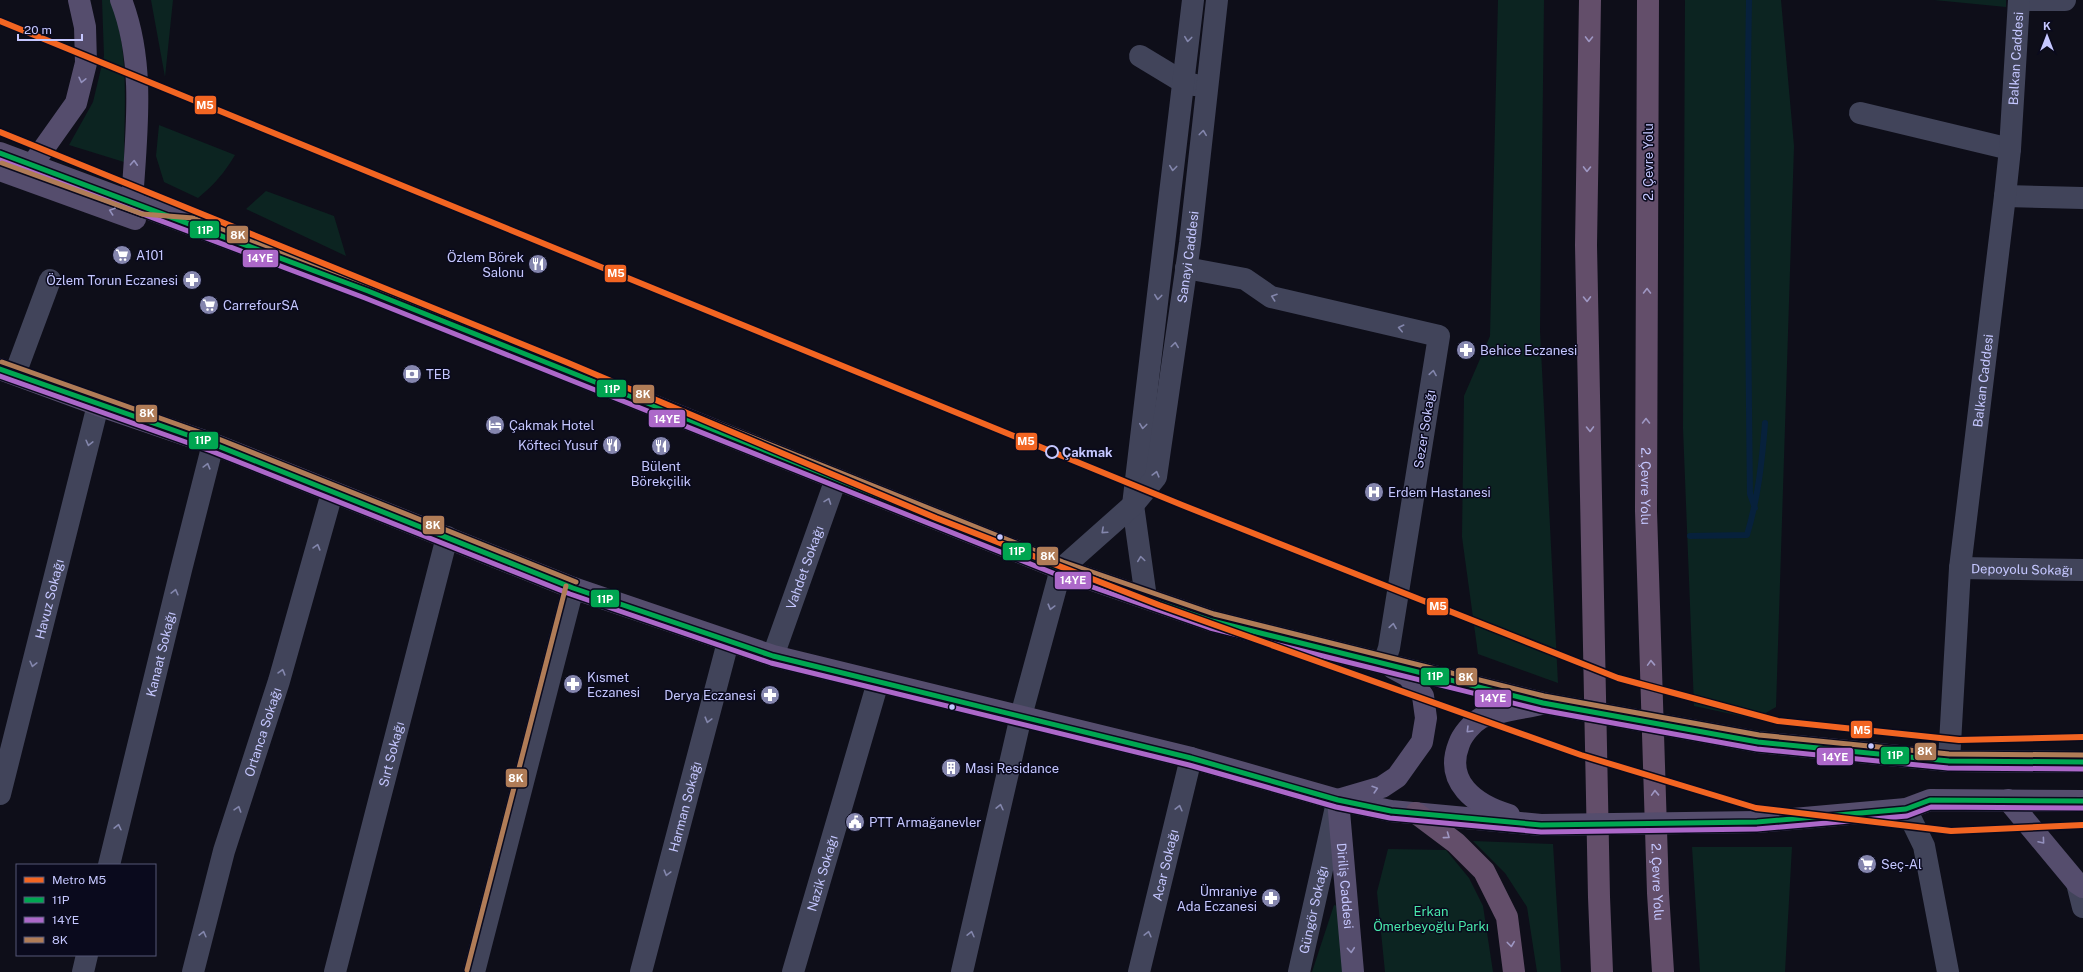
<svg xmlns="http://www.w3.org/2000/svg" width="2083" height="972" font-family="'Public Sans',sans-serif">
	<style>
		.green { fill: #0c2421 }
		.lines { fill: none; stroke-linecap: round; stroke-linejoin: round }
		.stream { stroke: #07213c; stroke-width: 6 }
		.minor { stroke: #41445a; stroke-width: 22 }
		.major { stroke: #554d6d; stroke-width: 22 }
		.highway { stroke: #634e6a; stroke-width: 22 }
		.major-bridge { stroke: #554d6d; stroke-width: 22 }
		.bus-1-casing { stroke: #0a0a1d; stroke-width: 8 }
		.bus-2-casing { stroke: #0a0a1d; stroke-width: 8 }
		.bus-3-casing { stroke: #0a0a1d; stroke-width: 8 }
		.bus-1 { stroke: #00a651; stroke-width: 5 }
		.bus-2 { stroke: #ac68c9; stroke-width: 5 }
		.bus-3 { stroke: #b07c57; stroke-width: 5 }
		.metro-1-casing { stroke: #0a0a1d; stroke-width: 9 }
		.metro-1 { stroke: #f26522; stroke-width: 6 }
		.oneway { stroke: #8386ac }
		.oneway2 { stroke: #9e97c3 }
		.oneway3 { stroke: #9390bd }
		.stop-dot { fill: #0a0a1d; stroke: #c5c7ff; stroke-width: 2 }
		.bus-dot { fill: #c5c7ff; stroke: #0a0a1d; stroke-width: 1.5 }
		.labels { text-anchor: middle; stroke-width: 3; stroke-linejoin: round; paint-order: stroke }
		.street-label { font-size: 13px; fill: #c5c7ff; stroke: #0a0a1d }
		.poi-label { font-size: 13px; fill: #c5c7ff; stroke: #0a0a1d; text-anchor: start }
		.stop-label { font-size: 13px; font-weight: bold; fill: #c5c7ff; stroke: #0a0a1d; text-anchor: start }
		.park-label { font-size: 13px; fill: #48e8aa; stroke: #0a0a1d }
		.line-badge { stroke: #0a0a1d; stroke-width: 1.5 }
		.badge-label { font-size: 11px; text-anchor: middle; font-weight: bold; fill: #fff }
	</style>
	<rect width="100%" height="100%" fill="#0e0e19"/>
	<path class="green" d="M 102,0 L 111,0 C 130,50 124,109 124,162 L 69,145 L 93,102 L 104,56 Z
		M 151,0 L 173,0 L 165,77 Z
		M 1498,0 L 1544,0 L 1540,331 L 1558,683 L 1478,654 L 1462,537 L 1464,396 L 1490,336 Z
		M 1685,0 L 1781,0 L 1794,146 L 1776,707 L 1755,719 L 1694,706 L 1683,428 Z
		M 1934,0 L 2006,0 L 2006,7 Z
		M 159,125 L 235,155 C 225,172 214,185 198,198 L 164,182 L 156,156 Z
		M 266,191 L 334,216 L 346,256 L 246,209 Z
		M 1473,841 L 1553,844 L 1561,972 L 1537,972 L 1527,907 L 1505,873 Z
		M 1692,847 L 1792,847 L 1785,972 L 1700,972 Z
		M 1388,849 L 1446,850 L 1469,878 L 1483,906 L 1493,972 L 1385,972 L 1377,892 Z
		M 1334,905 L 1346,908 L 1347,972 L 1312,972 Z"/>
	<g class="lines">
		<path class="stream" d="M 1749,0 C 1746,165 1748,329 1750,494 L 1755,508
			M 1690,536 L 1747,535 C 1758,498 1762,462 1765,423"/>
		<g class="minor">
			<path d="M 2019,0 L 2065,0"/>
			<path d="M 1140,56 L 1183,82 L 1195,85"/>
			<path d="M 1860,113 L 2010,149"/>
			<path d="M 2005,196 L 2083,198"/>
			<path d="M 1186,268 L 1245,279 L 1271,297 L 1439,336 L 1389,648 L 1384,663"/>
			<path d="M 15,374 L 50,280"/>
			<path id="s1" d="M 1960,568 L 2083,570"/>
			<path d="M 1146,598 L 1133,505 L 1193,0"/>
			<path id="s2" d="M 773,656 L 836,479"/>
			<path id="s3" d="M 1949,761 L 1960,568 L 2005,196 L 2010,149 L 2019,0"/>
			<path id="s4" d="M 0,794 L 98,405"/>
			<path d="M 1906,809 L 1924,846 L 1948,972"/>
			<path id="s5" d="M 109,865 L 181,570 L 213,444"/>
			<path d="M 2077,883 L 2083,907"/>
			<path d="M 83,972 L 87,955"/>
			<path id="s6" d="M 193,972 L 224,851 L 279,681 L 332,493"/>
			<path id="s7" d="M 335,972 L 447,537"/>
			<path d="M 474,972 L 573,588"/>
			<path id="s8" d="M 641,972 L 728,642"/>
			<path id="s9" d="M 793,972 L 878,682"/>
			<path id="s10" d="M 962,972 L 1021,716 L 1061,569 L 1133,505 L 1156,477 L 1190,243 L 1217,0"/>
			<path id="s11" d="M 1139,972 L 1191,758"/>
			<path id="s12" d="M 1299,972 L 1336,807"/>
		</g>
		<g class="major">
			<path d="M 121,0 C 146,64 136,135 132,202"/>
			<path d="M 0,153 L 368,291 L 1061,569 L 1212,621 L 1543,703"/>
			<path d="M 32,165 L 76,103 L 86,63 L 85,27 L 79,0"/>
			<path d="M 0,170 L 135,219"/>
			<path d="M 0,369 L 98,405 L 213,444 L 573,588 L 773,656 L 1191,758 L 1338,800 L 1391,811 L 1541,825"/>
			<path d="M 1758,742 L 1949,761 L 2083,762"/>
			<path d="M 1341,799 L 1382,787 L 1397,777 L 1422,742 L 1426,718 L 1423,696 L 1408,676 L 1393,668"/>
			<path id="s13" d="M 1338,800 L 1353,972"/>
			<path d="M 2008,800 L 2077,883 L 2083,887"/>
			<path d="M 1509,815 C 1475,805 1444,782 1459,744 C 1462,735 1472,723 1481,718 C 1490,713 1528,707 1541,704"/>
			<path d="M 1757,822 L 1906,809 L 1930,800 L 2083,801"/>
		</g>
		<g class="highway">
			<path d="M 1590,0 L 1586,245 L 1599,897 L 1602,972"/>
			<path id="s14" d="M 1648,0 L 1646,511 L 1658,893 L 1663,972"/>
			<path d="M 1416,813 L 1456,843 L 1484,871 L 1507,917 L 1514,972"/>
		</g>
		<path class="major-bridge" d="M 1543,703 L 1758,742
			M 1541,825 L 1757,822"/>
		<defs>
			<path id="bus-1" d="M 0,153 L 368,291 L 1061,569 L 1212,621 L 1543,703 L 1758,742 L 1949,761 L 2083,762
				M 0,369 L 213,444 L 573,588 L 773,656 L 1191,758 L 1338,800 L 1391,811 L 1541,825 L 1757,822 L 1906,809 L 1930,800 L 2083,801"/>
			<path id="bus-2" d="M 0,160 L 365,298 L 1058,575 L 1210,628 L 1541,710 L 1757,749 L 1948,768 L 2083,769
				M 0,376 L 211,451 L 570,594 L 771,663 L 1189,765 L 1336,807 L 1390,818 L 1541,832 L 1757,829 L 1907,816 L 1931,807 L 2083,808"/>
			<path id="bus-3" d="M 2,163 L 142,214 L 193,218 L 371,285 L 1063,562 L 1214,614 L 1544,696 L 1759,735 L 1949,754 L 2083,755
				M 2,362 L 216,438 L 576,582
				M 467,970 L 566,586"/>
		</defs>
		<use href="#bus-1" class="bus-1-casing"/>
		<use href="#bus-2" class="bus-2-casing"/>
		<use href="#bus-3" class="bus-3-casing"/>
		<use href="#bus-1" class="bus-1"/>
		<use href="#bus-2" class="bus-2"/>
		<use href="#bus-3" class="bus-3"/>
		<defs>
			<path id="metro-1" d="M 0,21 L 1182,505 L 1618,678 L 1778,721 L 1959,740 L 2083,737
				M 0,132 L 566,362 L 936,518 L 1159,605 L 1581,755 L 1756,808 L 1951,831 L 2083,825"/>
		</defs>
		<use href="#metro-1" class="metro-1-casing"/>
		<use href="#metro-1" class="metro-1"/>
	</g>
	<defs><path id="oneway-chevron" d="M-2-3.5L2.5 0L-2 3.5" fill="none" stroke-width="1.6" stroke-linecap="round" stroke-linejoin="round"/></defs>
	<g class="oneway">
		<use href="#oneway-chevron" transform="translate(1188 39) rotate(97)"/>
		<use href="#oneway-chevron" transform="translate(1203 133) rotate(-83)"/>
		<use href="#oneway-chevron" transform="translate(1173 168) rotate(97)"/>
		<use href="#oneway-chevron" transform="translate(1158 297) rotate(97)"/>
		<use href="#oneway-chevron" transform="translate(1274 297) rotate(-161)"/>
		<use href="#oneway-chevron" transform="translate(1401 328) rotate(-167)"/>
		<use href="#oneway-chevron" transform="translate(1175 345) rotate(-82)"/>
		<use href="#oneway-chevron" transform="translate(1433 373) rotate(-81)"/>
		<use href="#oneway-chevron" transform="translate(1143 426) rotate(97)"/>
		<use href="#oneway-chevron" transform="translate(89 443) rotate(104)"/>
		<use href="#oneway-chevron" transform="translate(207 466) rotate(-75)"/>
		<use href="#oneway-chevron" transform="translate(1156 474) rotate(-75)"/>
		<use href="#oneway-chevron" transform="translate(828 501) rotate(-70)"/>
		<use href="#oneway-chevron" transform="translate(1104 531) rotate(138)"/>
		<use href="#oneway-chevron" transform="translate(317 547) rotate(-74)"/>
		<use href="#oneway-chevron" transform="translate(1141 559) rotate(-98)"/>
		<use href="#oneway-chevron" transform="translate(175 592) rotate(-76)"/>
		<use href="#oneway-chevron" transform="translate(1051 607) rotate(105)"/>
		<use href="#oneway-chevron" transform="translate(1393 626) rotate(-81)"/>
		<use href="#oneway-chevron" transform="translate(33 664) rotate(104)"/>
		<use href="#oneway-chevron" transform="translate(282 672) rotate(-74)"/>
		<use href="#oneway-chevron" transform="translate(708 720) rotate(105)"/>
		<use href="#oneway-chevron" transform="translate(1000 807) rotate(-77)"/>
		<use href="#oneway-chevron" transform="translate(1179 808) rotate(-76)"/>
		<use href="#oneway-chevron" transform="translate(238 809) rotate(-72)"/>
		<use href="#oneway-chevron" transform="translate(118 827) rotate(-77)"/>
		<use href="#oneway-chevron" transform="translate(667 873) rotate(105)"/>
		<use href="#oneway-chevron" transform="translate(203 934) rotate(-76)"/>
		<use href="#oneway-chevron" transform="translate(971 934) rotate(-77)"/>
		<use href="#oneway-chevron" transform="translate(1148 934) rotate(-76)"/>
	</g>
	<g class="oneway2">
		<use href="#oneway-chevron" transform="translate(1589 39) rotate(91)"/>
		<use href="#oneway-chevron" transform="translate(1587 169) rotate(91)"/>
		<use href="#oneway-chevron" transform="translate(1647 291) rotate(-90)"/>
		<use href="#oneway-chevron" transform="translate(1587 299) rotate(89)"/>
		<use href="#oneway-chevron" transform="translate(1646 421) rotate(-90)"/>
		<use href="#oneway-chevron" transform="translate(1590 429) rotate(89)"/>
		<use href="#oneway-chevron" transform="translate(1651 663) rotate(-92)"/>
		<use href="#oneway-chevron" transform="translate(1655 793) rotate(-92)"/>
		<use href="#oneway-chevron" transform="translate(1447 836) rotate(36)"/>
		<use href="#oneway-chevron" transform="translate(1511 944) rotate(83)"/>
	</g>
	<g class="oneway3">
		<use href="#oneway-chevron" transform="translate(82 80) rotate(103)"/>
		<use href="#oneway-chevron" transform="translate(134 163) rotate(-87)"/>
		<use href="#oneway-chevron" transform="translate(112 211) rotate(-161)"/>
		<use href="#oneway-chevron" transform="translate(1469 730) rotate(135)"/>
		<use href="#oneway-chevron" transform="translate(1375 789) rotate(-17)"/>
		<use href="#oneway-chevron" transform="translate(2042 841) rotate(50)"/>
		<use href="#oneway-chevron" transform="translate(1351 950) rotate(85)"/>
	</g>
	<defs>
		<symbol id="supermarket-disc" viewBox="-11 -11 22 22"><circle r="9.5" fill="#8586ae" stroke="#0a0a1d"/><path d="M-6-5.5h2.5l.6 2H6L4.5 2H-2.5L-4.4-4H-6ZM-1.5 3.2a1.3 1.3 0 1 0 .1 0ZM3 3.2a1.3 1.3 0 1 0 .1 0Z" fill="#fff"/></symbol>
		<symbol id="restaurant-disc" viewBox="-11 -11 22 22"><circle r="9.5" fill="#8586ae" stroke="#0a0a1d"/><path d="M-5-6h1v4h1v-4h1v4h1v-4h1v5L-1.5 .5V6h-2V.5L-5-1ZM5-6V6H3V1.5H1.5Q1.5-4 5-6Z" fill="#fff"/></symbol>
		<symbol id="pharmacy-disc" viewBox="-11 -11 22 22"><circle r="9.5" fill="#8586ae" stroke="#0a0a1d"/><path d="M-2-6h4v4h4v4h-4v4h-4v-4h-4v-4h4Z" fill="#fff"/></symbol>
		<symbol id="bank-disc" viewBox="-11 -11 22 22"><circle r="9.5" fill="#8586ae" stroke="#0a0a1d"/><path d="M-6-4H6V4H-6ZM0-2.3a2.3 2.3 0 1 0 0 4.6a2.3 2.3 0 1 0 0-4.6Z" fill="#fff"/></symbol>
		<symbol id="hotel-disc" viewBox="-11 -11 22 22"><circle r="9.5" fill="#8586ae" stroke="#0a0a1d"/><path d="M-6-4.5h1.5V1H6V5H4.5V3h-9V5H-6ZM-4 0a1.8 1.8 0 1 1 3.6 0ZM.5 0V-2.5h3Q6-2.5 6 0Z" fill="#fff"/></symbol>
		<symbol id="hospital-disc" viewBox="-11 -11 22 22"><circle r="9.5" fill="#8586ae" stroke="#0a0a1d"/><path d="M-5-5h3v3.5h4V-5h3V5h-3V1.5h-4V5h-3Z" fill="#fff"/></symbol>
		<symbol id="building-disc" viewBox="-11 -11 22 22"><circle r="9.5" fill="#8586ae" stroke="#0a0a1d"/><path d="M-4-6H4V6H1V3H-1V6H-4ZM-2.5-4.3h1.7v1.8h-1.7ZM.8-4.3h1.7v1.8H.8ZM-2.5-1h1.7V.8h-1.7ZM.8-1h1.7V.8H.8Z" fill="#fff"/></symbol>
		<symbol id="civic-disc" viewBox="-11 -11 22 22"><circle r="9.5" fill="#8586ae" stroke="#0a0a1d"/><path d="M-.6-6.5H3V-4.5H.6V-3L4-1V1h2V6H-6V1h2V-1L-.6-3ZM-1.2 2.5V6h2.4V2.5Z" fill="#fff"/></symbol>
	</defs>
	<g fill-rule="evenodd">
		<use href="#supermarket-disc" x="111" y="244" width="22" height="22"/>
		<use href="#restaurant-disc" x="527" y="253" width="22" height="22"/>
		<use href="#pharmacy-disc" x="181" y="269" width="22" height="22"/>
		<use href="#supermarket-disc" x="198" y="294" width="22" height="22"/>
		<use href="#pharmacy-disc" x="1455" y="339" width="22" height="22"/>
		<use href="#bank-disc" x="401" y="363" width="22" height="22"/>
		<use href="#hotel-disc" x="484" y="414" width="22" height="22"/>
		<use href="#restaurant-disc" x="601" y="434" width="22" height="22"/>
		<use href="#restaurant-disc" x="650" y="435" width="22" height="22"/>
		<use href="#hospital-disc" x="1363" y="481" width="22" height="22"/>
		<use href="#pharmacy-disc" x="562" y="673" width="22" height="22"/>
		<use href="#pharmacy-disc" x="759" y="684" width="22" height="22"/>
		<use href="#building-disc" x="940" y="757" width="22" height="22"/>
		<use href="#civic-disc" x="844" y="811" width="22" height="22"/>
		<use href="#supermarket-disc" x="1856" y="853" width="22" height="22"/>
		<use href="#pharmacy-disc" x="1260" y="887" width="22" height="22"/>
	</g>
	<circle class="stop-dot" cx="1052" cy="452" r="6"/>
	<g class="bus-dot">
		<circle cx="1000" cy="537" r="3.5"/>
		<circle cx="952" cy="707" r="3.5"/>
		<circle cx="1871" cy="746" r="3.5"/>
	</g>
	<g class="labels">
		<g class="street-label">
			<text dy="5" stroke="none"><textPath href="#s3" startOffset="706">Balkan Caddesi</textPath></text>
			<text transform="translate(1648 162) rotate(-90)" y="5">2. Çevre Yolu</text>
			<text dy="5" stroke="none"><textPath href="#s10" startOffset="770">Sanayi Caddesi</textPath></text>
			<text dy="5" stroke="none"><textPath href="#s3" startOffset="382">Balkan Caddesi</textPath></text>
			<text transform="translate(1424 429) rotate(-81)" y="5">Sezer Sokağı</text>
			<text dy="5" stroke="none"><textPath href="#s14" startOffset="486">2. Çevre Yolu</textPath></text>
			<text dy="5" stroke="none"><textPath href="#s2" startOffset="94">Vahdet Sokağı</textPath></text>
			<text dy="5" stroke="none"><textPath href="#s1" startOffset="62">Depoyolu Sokağı</textPath></text>
			<text dy="5" stroke="none"><textPath href="#s4" startOffset="201">Havuz Sokağı</textPath></text>
			<text dy="5" stroke="none"><textPath href="#s5" startOffset="217">Kanaat Sokağı</textPath></text>
			<text dy="5" stroke="none"><textPath href="#s6" startOffset="250">Ortanca Sokağı</textPath></text>
			<text dy="5" stroke="none"><textPath href="#s7" startOffset="225">Sırt Sokağı</textPath></text>
			<text dy="5" stroke="none"><textPath href="#s8" startOffset="171">Harman Sokağı</textPath></text>
			<text dy="5" stroke="none"><textPath href="#s11" startOffset="110">Acar Sokağı</textPath></text>
			<text dy="5" stroke="none"><textPath href="#s9" startOffset="103">Nazik Sokağı</textPath></text>
			<text dy="5" stroke="none"><textPath href="#s14" startOffset="882">2. Çevre Yolu</textPath></text>
			<text dy="5" stroke="none"><textPath href="#s13" startOffset="86">Diriliş Caddesi</textPath></text>
			<text dy="5" stroke="none"><textPath href="#s12" startOffset="64">Güngör Sokağı</textPath></text>
		</g>
		<g class="poi-label">
			<text x="136" y="260">A101</text>
			<text x="524" y="262" text-anchor="end">Özlem Börek<tspan x="524" dy="15">Salonu</tspan></text>
			<text x="178" y="285" text-anchor="end">Özlem Torun Eczanesi</text>
			<text x="223" y="310">CarrefourSA</text>
			<text x="1480" y="355">Behice Eczanesi</text>
			<text x="426" y="379">TEB</text>
			<text x="509" y="430">Çakmak Hotel</text>
			<text x="598" y="450" text-anchor="end">Köfteci Yusuf</text>
			<text x="661" y="471" text-anchor="middle">Bülent<tspan x="661" dy="15">Börekçilik</tspan></text>
			<text x="1388" y="497">Erdem Hastanesi</text>
			<text x="587" y="682">Kısmet<tspan x="587" dy="15">Eczanesi</tspan></text>
			<text x="756" y="700" text-anchor="end">Derya Eczanesi</text>
			<text x="965" y="773">Masi Residance</text>
			<text x="869" y="827">PTT Armağanevler</text>
			<text x="1881" y="869">Seç-Al</text>
			<text x="1257" y="896" text-anchor="end">Ümraniye<tspan x="1257" dy="15">Ada Eczanesi</tspan></text>
		</g>
		<g class="stop-label">
			<text x="1062" y="457">Çakmak</text>
		</g>
		<g class="park-label">
			<text x="1431" y="916">Erkan<tspan x="1431" dy="15">Ömerbeyoğlu Parkı</tspan></text>
		</g>
	</g>
	<g class="line-badge">
		<rect x="194" y="95" width="23" height="20" rx="4" fill="#f26522"/>
		<rect x="189" y="220" width="31" height="19" rx="4" fill="#00a651"/>
		<rect x="226" y="225" width="23" height="19" rx="4" fill="#b07c57"/>
		<rect x="242" y="249" width="37" height="19" rx="4" fill="#ac68c9"/>
		<rect x="604" y="264" width="23" height="19" rx="4" fill="#f26522"/>
		<rect x="596" y="379" width="31" height="19" rx="4" fill="#00a651"/>
		<rect x="632" y="384" width="23" height="20" rx="4" fill="#b07c57"/>
		<rect x="135" y="404" width="23" height="19" rx="4" fill="#b07c57"/>
		<rect x="648" y="409" width="38" height="19" rx="4" fill="#ac68c9"/>
		<rect x="188" y="431" width="31" height="19" rx="4" fill="#00a651"/>
		<rect x="1015" y="432" width="23" height="19" rx="4" fill="#f26522"/>
		<rect x="422" y="515" width="23" height="20" rx="4" fill="#b07c57"/>
		<rect x="1002" y="542" width="30" height="19" rx="4" fill="#00a651"/>
		<rect x="1036" y="546" width="23" height="20" rx="4" fill="#b07c57"/>
		<rect x="1054" y="571" width="38" height="19" rx="4" fill="#ac68c9"/>
		<rect x="590" y="589" width="30" height="19" rx="4" fill="#00a651"/>
		<rect x="1426" y="597" width="23" height="19" rx="4" fill="#f26522"/>
		<rect x="1420" y="667" width="30" height="19" rx="4" fill="#00a651"/>
		<rect x="1455" y="667" width="23" height="19" rx="4" fill="#b07c57"/>
		<rect x="1474" y="689" width="38" height="19" rx="4" fill="#ac68c9"/>
		<rect x="1850" y="720" width="23" height="19" rx="4" fill="#f26522"/>
		<rect x="1914" y="742" width="23" height="19" rx="4" fill="#b07c57"/>
		<rect x="1880" y="746" width="30" height="19" rx="4" fill="#00a651"/>
		<rect x="1816" y="747" width="38" height="19" rx="4" fill="#ac68c9"/>
		<rect x="505" y="768" width="23" height="20" rx="4" fill="#b07c57"/>
	</g>
	<g class="badge-label">
		<text x="205" y="109">M5</text>
		<text x="205" y="234">11P</text>
		<text x="238" y="239">8K</text>
		<text x="260" y="262">14YE</text>
		<text x="616" y="277">M5</text>
		<text x="612" y="393">11P</text>
		<text x="643" y="398">8K</text>
		<text x="147" y="417">8K</text>
		<text x="667" y="423">14YE</text>
		<text x="203" y="444">11P</text>
		<text x="1026" y="445">M5</text>
		<text x="433" y="529">8K</text>
		<text x="1017" y="555">11P</text>
		<text x="1048" y="560">8K</text>
		<text x="1073" y="584">14YE</text>
		<text x="605" y="603">11P</text>
		<text x="1438" y="610">M5</text>
		<text x="1435" y="680">11P</text>
		<text x="1466" y="681">8K</text>
		<text x="1493" y="702">14YE</text>
		<text x="1862" y="734">M5</text>
		<text x="1925" y="755">8K</text>
		<text x="1895" y="759">11P</text>
		<text x="1835" y="761">14YE</text>
		<text x="516" y="782">8K</text>
	</g>
	<rect x="16" y="864" width="140" height="92" fill="#0a0a1d" stroke="#555677"/>
	<rect x="24" y="877" width="20" height="6" fill="#f26522" stroke="#555677"/>
	<text x="52" y="884" font-size="12" fill="#c5c7ff">Metro M5</text>
	<rect x="24" y="897" width="20" height="6" fill="#00a651" stroke="#555677"/>
	<text x="52" y="904" font-size="12" fill="#c5c7ff">11P</text>
	<rect x="24" y="917" width="20" height="6" fill="#ac68c9" stroke="#555677"/>
	<text x="52" y="924" font-size="12" fill="#c5c7ff">14YE</text>
	<rect x="24" y="937" width="20" height="6" fill="#b07c57" stroke="#555677"/>
	<text x="52" y="944" font-size="12" fill="#c5c7ff">8K</text>
	<g transform="translate(2047 36)" stroke="#0a0a1d" stroke-width="3" paint-order="stroke">
	<path d="M0-3L7 15L0 10L-7 15Z" fill="#c5c7ff"/>
	<text y="-6" font-size="11" font-weight="bold" text-anchor="middle" fill="#c5c7ff">K</text>
	</g>
	<path d="M18 34v6h64v-6" fill="none" stroke="#c5c7ff" stroke-width="2"/>
	<text x="24" y="34" font-size="12" fill="#c5c7ff" stroke="#0a0a1d" stroke-width="3" paint-order="stroke">20 m</text>
</svg>
